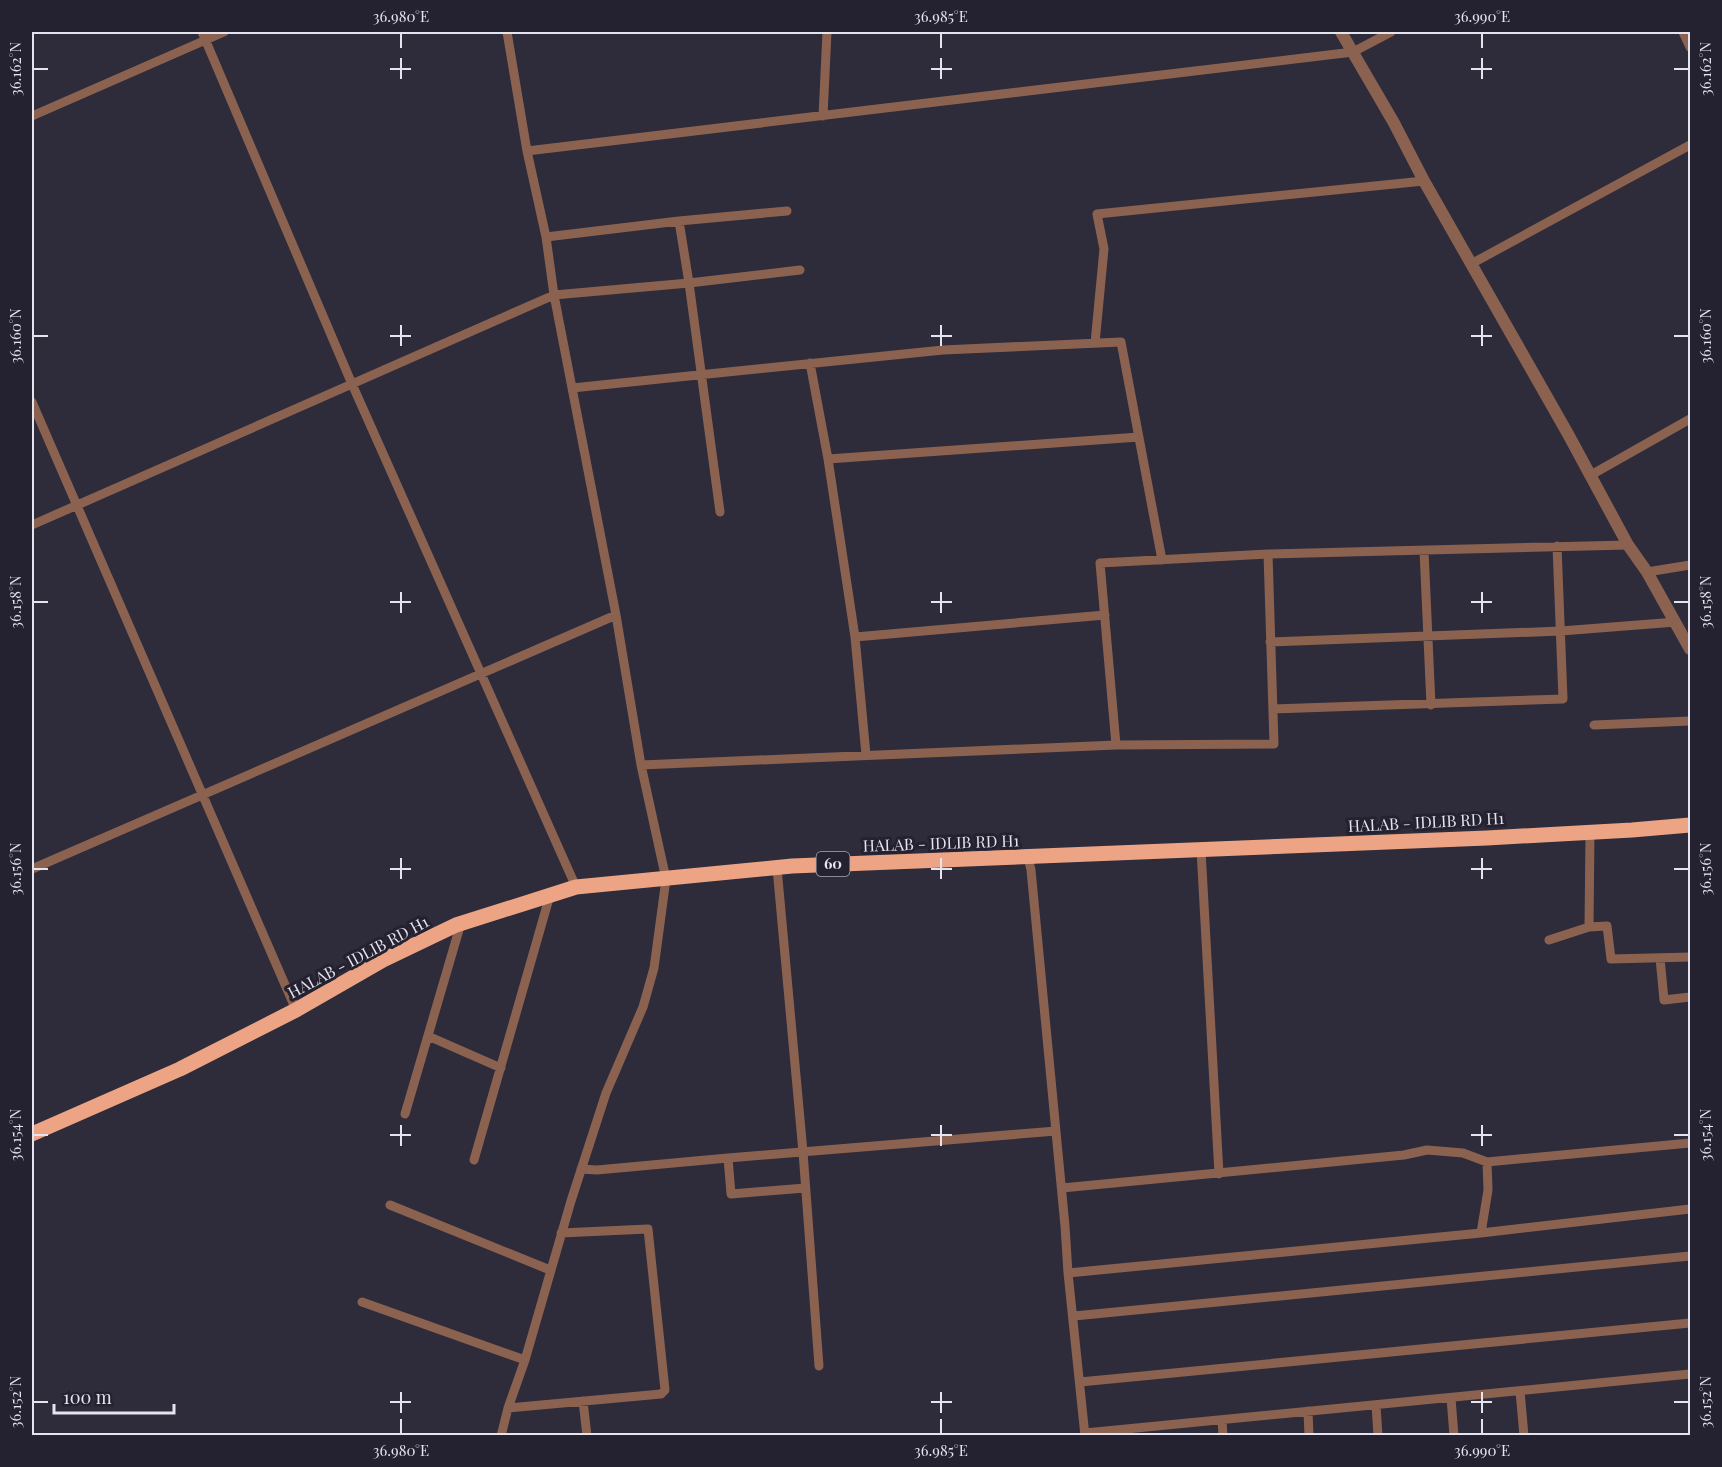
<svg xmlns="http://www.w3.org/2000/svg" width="1722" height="1467" font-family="'Playfair Display',serif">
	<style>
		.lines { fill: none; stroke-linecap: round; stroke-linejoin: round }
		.minor { stroke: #8b6250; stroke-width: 9 }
		.tertiary { stroke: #8b6250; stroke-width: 12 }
		.trunk { stroke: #eda484; stroke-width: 15 }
		.ticks { fill: none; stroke: #e5e3ed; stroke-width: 2 }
		.labels { text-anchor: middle; stroke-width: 6; stroke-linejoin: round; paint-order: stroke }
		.shield { fill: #242130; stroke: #aba9b4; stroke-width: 1.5 }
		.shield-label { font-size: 15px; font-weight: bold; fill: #e5e3ed }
		.street-label { font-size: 16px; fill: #e5e3ed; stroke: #242130 }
		.neatline { fill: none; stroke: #e5e3ed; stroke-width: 2 }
		.ticks-label { font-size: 15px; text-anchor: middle; fill: #e5e3ed }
	</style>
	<rect width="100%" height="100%" fill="#2e2b3a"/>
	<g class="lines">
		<path class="minor" d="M 202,32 L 352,384 L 576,887
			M 1683,32 L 1690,47
			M 32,116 L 224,32
			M 823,116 L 827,32
			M 527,151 L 1353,52 L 1391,32
			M 679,221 L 689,283 L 720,512
			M 546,237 L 679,221 L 787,211
			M 1471,264 L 1690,145
			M 1095,343 L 1104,249 L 1097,214 L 1424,181
			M 810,363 L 828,459
			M 572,388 L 943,350 L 1121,342 L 1162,560
			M 32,402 L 296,1010
			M 1591,475 L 1690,419
			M 32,525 L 554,295 L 689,283 L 800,270
			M 1424,551 L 1431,705
			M 1647,572 L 1690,565
			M 855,637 L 1105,615
			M 1270,642 L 1561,631 L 1676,622
			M 1273,709 L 1563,699 L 1557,546
			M 1594,725 L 1690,721
			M 1116,745 L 1100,563 L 1268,554 L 1628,545
			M 866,755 L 855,637 L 828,459 L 1139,437
			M 641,765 L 1116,745 L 1274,744 L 1268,554
			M 1201,850 L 1219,1174
			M 1028,857 L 1031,870 L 1065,1226 L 1068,1273 L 1085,1436
			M 777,868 L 803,1152 L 819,1366
			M 32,869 L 616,615
			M 1589,927 L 1590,832
			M 1549,940 L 1589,927 L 1607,926 L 1611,959 L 1690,957
			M 1660,958 L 1664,1000 L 1690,997
			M 428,1036 L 501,1068
			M 405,1114 L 461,923
			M 728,1158 L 1056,1131
			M 474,1160 L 550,895
			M 581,1169 L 597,1170 L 728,1158 L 731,1194 L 805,1188
			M 1062,1188 L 1404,1155 L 1427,1150 L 1463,1153 L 1487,1162 L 1690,1143
			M 390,1205 L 550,1270
			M 1481,1233 L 1488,1190 L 1487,1162
			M 1068,1273 L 1481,1233 L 1690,1209
			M 362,1302 L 525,1360
			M 1074,1316 L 1690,1256
			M 1080,1382 L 1690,1323
			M 1520,1391 L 1524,1436
			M 1451,1398 L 1454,1436
			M 583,1401 L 587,1436
			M 1376,1405 L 1378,1436
			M 508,1408 L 661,1394 L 665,1390 L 648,1229 L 561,1233
			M 1308,1411 L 1309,1436
			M 1222,1420 L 1223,1436
			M 1085,1433 L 1690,1374
			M 501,1436 L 508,1408 L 525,1360 L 571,1201 L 606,1093 L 643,1007 L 654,968 L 666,879 L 641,765 L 616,615 L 554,295 L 546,237 L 527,151 L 507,32"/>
		<path class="tertiary" d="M 1341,32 L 1394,123 L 1424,181 L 1568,434 L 1628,545 L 1647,572 L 1690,649"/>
		<path class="trunk" d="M 32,1134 L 180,1069 L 296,1010 L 383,960 L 456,925 L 576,887 L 792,866 L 1487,838 L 1632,830 L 1690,825"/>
	</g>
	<path class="ticks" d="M 401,33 L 401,48M 941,33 L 941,48M 1482,33 L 1482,48M 401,58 L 401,79M 941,58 L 941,79M 1482,58 L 1482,79M 33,69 L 48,69M 390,69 L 411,69M 931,69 L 952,69M 1471,69 L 1492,69M 1674,69 L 1689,69M 401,325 L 401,346M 941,325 L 941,346M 1482,325 L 1482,346M 33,336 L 48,336M 390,336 L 411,336M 931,336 L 952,336M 1471,336 L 1492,336M 1674,336 L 1689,336M 401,592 L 401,613M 941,592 L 941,613M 1482,592 L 1482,613M 33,602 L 48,602M 390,602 L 411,602M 931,602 L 952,602M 1471,602 L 1492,602M 1674,602 L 1689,602M 401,858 L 401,879M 941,858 L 941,879M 1482,858 L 1482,879M 33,869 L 48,869M 390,869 L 411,869M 931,869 L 952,869M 1471,869 L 1492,869M 1674,869 L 1689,869M 401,1125 L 401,1146M 941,1125 L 941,1146M 1482,1125 L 1482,1146M 33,1135 L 48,1135M 390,1135 L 411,1135M 931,1135 L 952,1135M 1471,1135 L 1492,1135M 1674,1135 L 1689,1135M 401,1392 L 401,1413M 941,1392 L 941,1413M 1482,1392 L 1482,1413M 33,1402 L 48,1402M 390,1402 L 411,1402M 931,1402 L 952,1402M 1471,1402 L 1492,1402M 1674,1402 L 1689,1402M 401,1419 L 401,1434M 941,1419 L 941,1434M 1482,1419 L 1482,1434"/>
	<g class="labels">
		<rect class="shield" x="816.5" y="852" width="33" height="24" rx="4.5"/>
		<g class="shield-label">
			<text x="833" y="869">60</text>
		</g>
		<g class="street-label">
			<text transform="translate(1426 822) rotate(-3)" y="6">HALAB - IDLIB RD H1</text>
			<text transform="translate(941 843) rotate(-2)" y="6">HALAB - IDLIB RD H1</text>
			<text transform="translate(358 957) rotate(-28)" y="6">HALAB - IDLIB RD H1</text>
		</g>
	</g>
	<rect width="1722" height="1467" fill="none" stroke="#242130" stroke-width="66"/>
	<path d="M54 1404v9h120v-9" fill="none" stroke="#e5e3ed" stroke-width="3"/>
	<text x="63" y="1404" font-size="18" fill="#e5e3ed" stroke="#242130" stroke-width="4.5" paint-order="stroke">100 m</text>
	<rect x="33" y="33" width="1656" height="1401" class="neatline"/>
	<g class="ticks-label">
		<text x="401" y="22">36.980°E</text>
		<text x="941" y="22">36.985°E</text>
		<text x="1482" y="22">36.990°E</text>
		<text transform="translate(16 69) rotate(-90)" y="5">36.162°N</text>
		<text transform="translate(1706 69) rotate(-90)" y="5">36.162°N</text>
		<text transform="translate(16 336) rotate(-90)" y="5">36.160°N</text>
		<text transform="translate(1706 336) rotate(-90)" y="5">36.160°N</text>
		<text transform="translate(16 602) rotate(-90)" y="5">36.158°N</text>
		<text transform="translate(1706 602) rotate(-90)" y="5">36.158°N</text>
		<text transform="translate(16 869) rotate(-90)" y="5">36.156°N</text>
		<text transform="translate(1706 869) rotate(-90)" y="5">36.156°N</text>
		<text transform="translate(16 1135) rotate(-90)" y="5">36.154°N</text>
		<text transform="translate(1706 1135) rotate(-90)" y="5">36.154°N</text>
		<text transform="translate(16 1402) rotate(-90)" y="5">36.152°N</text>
		<text transform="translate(1706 1402) rotate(-90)" y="5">36.152°N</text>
		<text x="401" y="1456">36.980°E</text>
		<text x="941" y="1456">36.985°E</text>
		<text x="1482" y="1456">36.990°E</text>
	</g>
</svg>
